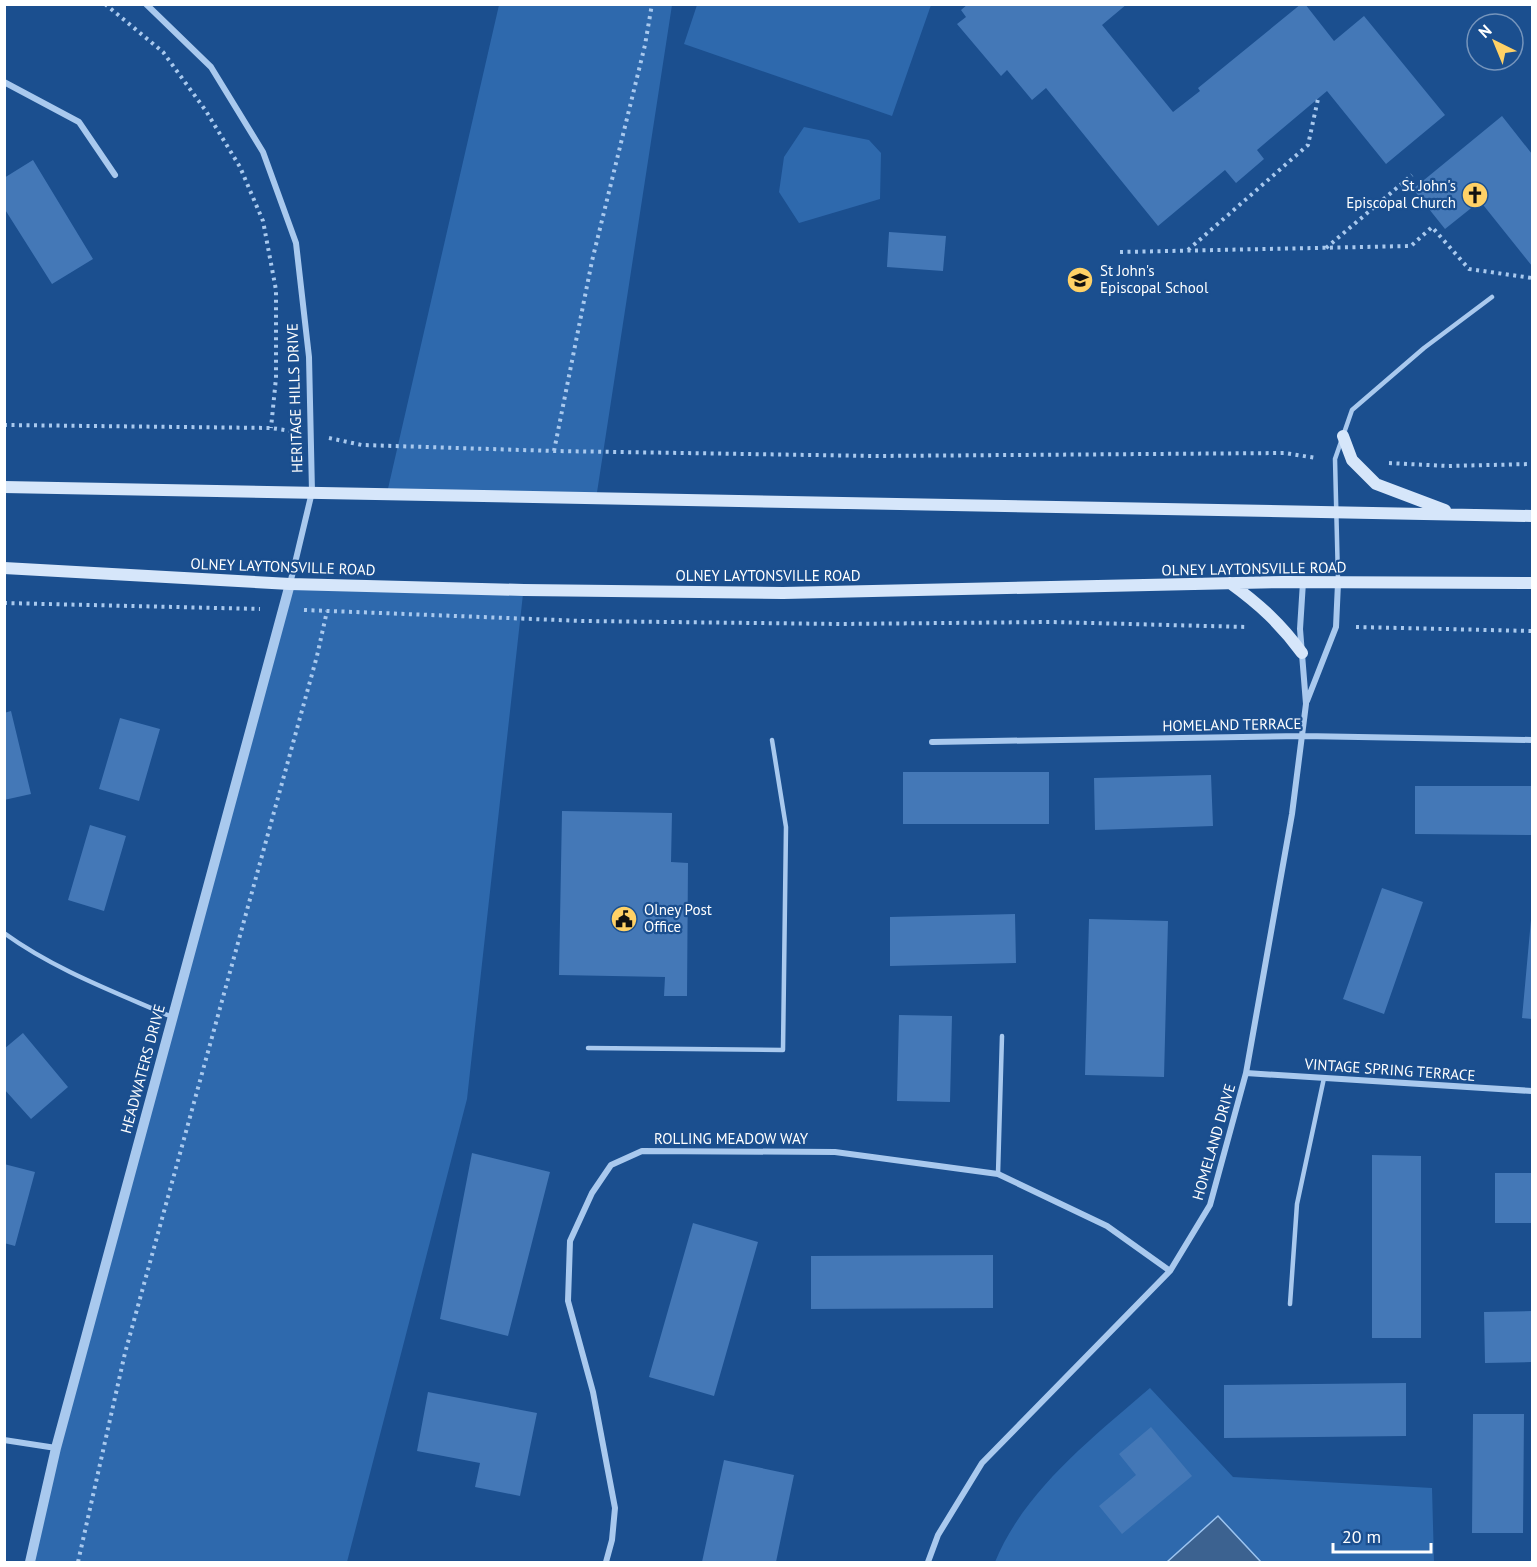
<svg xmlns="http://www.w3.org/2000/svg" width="1537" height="1567" font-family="'PT Sans',sans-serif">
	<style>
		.green { fill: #2e69ad }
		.water { fill: #3c6290; stroke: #9cc4f0; stroke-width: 1.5 }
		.building { fill: #4478b7 }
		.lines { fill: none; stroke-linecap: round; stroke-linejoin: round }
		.path { stroke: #a9c9ee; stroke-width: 4; stroke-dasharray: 3 4.5; stroke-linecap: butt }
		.service { stroke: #a9c9ee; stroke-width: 4.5 }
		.minor { stroke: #a9c9ee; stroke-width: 6 }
		.tertiary { stroke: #a9c9ee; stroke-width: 10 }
		.secondary { stroke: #d6e6fa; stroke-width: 12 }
		.labels { text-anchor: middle; stroke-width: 4.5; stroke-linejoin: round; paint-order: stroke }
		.poi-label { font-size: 15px; fill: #fff; stroke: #1b4f8f; text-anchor: start }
		.street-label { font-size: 15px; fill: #fff; stroke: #1b4f8f }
	</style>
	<rect width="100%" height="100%" fill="#1b4f8f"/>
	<path class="green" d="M 499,5 L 672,5 L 596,499 L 387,493 Z
		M 697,5 L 697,4 L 931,5 L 892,116 L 684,44 Z
		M 804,127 L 869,140 L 881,153 L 880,199 L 799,223 L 779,192 L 784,157 Z
		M 290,584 L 523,594 L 467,1099 L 347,1562 L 30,1562 Z
		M 1150,1388 L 1233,1477 L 1432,1488 L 1434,1562 L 995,1562 C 1024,1491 1092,1438 1150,1388 Z"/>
	<path class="water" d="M 1218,1516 L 1261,1562 L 1167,1562 Z"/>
	<path class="building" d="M 968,4 L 1127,4 L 1102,25 L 1173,112 L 1200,91 L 1198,88 L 1301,4 L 1305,4 L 1334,41 L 1364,16 L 1445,115 L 1386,164 L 1327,91 L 1257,150 L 1264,159 L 1236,183 L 1225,170 L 1158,226 L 1046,88 L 1032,100 L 1007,70 L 1001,76 L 957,24 L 966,17 L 961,10 Z
		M 1502,116 L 1532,154 L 1532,266 L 1480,201 L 1445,229 L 1413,189 Z
		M 33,160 L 93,259 L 52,284 L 4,208 L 4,178 Z
		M 889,232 L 946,236 L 943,271 L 887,267 Z
		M 11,711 L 31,794 L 4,800 L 4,713 Z
		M 120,718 L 160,729 L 139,801 L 99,789 Z
		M 903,772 L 1049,772 L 1049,824 L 903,824 Z
		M 1211,775 L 1213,826 L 1095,830 L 1094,778 Z
		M 1415,786 L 1532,786 L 1532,835 L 1415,834 Z
		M 562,811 L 672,813 L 671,862 L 688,863 L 687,996 L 664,996 L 665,977 L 559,975 Z
		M 90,825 L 126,836 L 104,911 L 68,900 Z
		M 1382,888 L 1423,902 L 1384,1014 L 1343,999 Z
		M 1015,914 L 1016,963 L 890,966 L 890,917 Z
		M 1089,919 L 1168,921 L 1164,1077 L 1085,1075 Z
		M 1531,920 L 1532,920 L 1532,1019 L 1522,1018 Z
		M 899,1015 L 952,1016 L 950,1102 L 897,1101 Z
		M 23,1033 L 68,1087 L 31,1119 L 4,1089 L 4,1049 Z
		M 472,1153 L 550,1172 L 508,1336 L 440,1319 Z
		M 1372,1155 L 1421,1156 L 1421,1338 L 1372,1338 Z
		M 4,1164 L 35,1172 L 15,1246 L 4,1243 Z
		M 1495,1173 L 1532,1173 L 1532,1223 L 1495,1223 Z
		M 693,1223 L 758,1242 L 714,1396 L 649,1377 Z
		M 993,1255 L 993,1308 L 811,1309 L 811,1256 Z
		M 1532,1311 L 1532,1362 L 1485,1363 L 1484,1312 Z
		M 1406,1383 L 1406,1436 L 1224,1438 L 1224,1385 Z
		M 428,1392 L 537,1413 L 520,1496 L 475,1487 L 480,1463 L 417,1451 Z
		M 1473,1414 L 1524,1414 L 1523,1533 L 1472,1533 Z
		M 1151,1427 L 1192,1476 L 1122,1534 L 1099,1506 L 1136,1475 L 1119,1454 Z
		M 724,1460 L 794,1475 L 776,1562 L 702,1562 Z"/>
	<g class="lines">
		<path class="path" d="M 105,4 L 163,52 L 206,111 L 240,167 L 263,221 L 276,290 L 276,378 L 271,428
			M 1326,248 L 1412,175
			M 1188,250 L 1308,145 L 1318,99
			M 1120,252 L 1411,246 L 1432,227 L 1469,269 L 1532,278
			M 4,425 L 271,428 L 292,431
			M 329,438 L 362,445 L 554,451 L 876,456 L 1285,453 L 1316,458
			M 554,451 L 592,261 L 645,45 L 652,4
			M 1389,463 L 1447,466 L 1532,464
			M 4,603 L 260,609
			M 304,610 L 583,621 L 841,624 L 1051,622 L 1247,627
			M 1356,627 L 1532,631
			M 78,1562 L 125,1353 L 317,656 L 327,611"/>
		<path class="service" d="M 1338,580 L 1335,459 L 1352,410 L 1424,348 L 1492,297
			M 4,933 C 55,970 115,992 172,1017
			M 588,1048 L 783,1050 L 786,827 L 772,740
			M 998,1174 L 1002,1036
			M 1290,1304 L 1297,1204 L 1324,1078"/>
		<path class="minor" d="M 146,4 L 211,67 L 263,152 L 296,243 L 309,357 L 312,492 L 290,584
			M 4,82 L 79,122 L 115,175
			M 1307,701 L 1336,627 L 1338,583
			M 932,742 L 1303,736 L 1532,740
			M 1246,1073 L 1532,1091
			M 4,1440 L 56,1448
			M 606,1562 L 612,1540 L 615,1508 L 593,1392 L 568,1301 L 570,1241 L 592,1193 L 611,1165 L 642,1151 L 835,1152 L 998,1174 L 1107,1226 L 1170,1271
			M 928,1562 L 938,1535 L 982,1463 L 1170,1271 L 1210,1205 L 1246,1073 L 1292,814 L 1306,704 L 1300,629 L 1303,582"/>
		<path class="tertiary" d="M 30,1562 L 56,1448 L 290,584"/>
		<path class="secondary" d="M 1343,436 L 1352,460 L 1376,484 L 1445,510
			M 4,487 L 1532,516
			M 4,568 L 290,584 L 524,590 L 783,593 L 1283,582 L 1532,583
			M 1230,583 C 1259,604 1281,624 1302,653"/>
	</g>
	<defs>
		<symbol id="church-disc" viewBox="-11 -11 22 22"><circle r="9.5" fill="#ffd166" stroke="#1b4f8f"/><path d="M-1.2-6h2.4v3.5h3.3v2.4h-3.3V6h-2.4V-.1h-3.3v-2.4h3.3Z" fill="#111"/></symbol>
		<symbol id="school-disc" viewBox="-11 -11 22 22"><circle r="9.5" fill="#ffd166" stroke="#1b4f8f"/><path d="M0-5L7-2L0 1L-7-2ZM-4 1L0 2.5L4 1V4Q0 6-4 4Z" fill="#111"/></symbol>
		<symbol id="civic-disc" viewBox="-11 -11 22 22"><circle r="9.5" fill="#ffd166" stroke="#1b4f8f"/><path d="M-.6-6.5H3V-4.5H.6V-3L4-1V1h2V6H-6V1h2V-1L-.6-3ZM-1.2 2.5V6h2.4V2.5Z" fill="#111"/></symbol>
	</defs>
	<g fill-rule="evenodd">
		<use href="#church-disc" x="1460" y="180" width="30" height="30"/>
		<use href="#school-disc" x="1065" y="265" width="30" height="30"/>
		<use href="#civic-disc" x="609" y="904" width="30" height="30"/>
	</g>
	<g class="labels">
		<g class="poi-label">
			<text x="1456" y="191" text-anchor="end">St John's<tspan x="1456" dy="17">Episcopal Church</tspan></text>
			<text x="1100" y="276">St John's<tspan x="1100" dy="17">Episcopal School</tspan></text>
			<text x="644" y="915">Olney Post<tspan x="644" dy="17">Office</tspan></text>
		</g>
		<g class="street-label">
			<text transform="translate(295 398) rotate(-92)" y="5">HERITAGE HILLS DRIVE</text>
			<text transform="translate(283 567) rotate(2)" y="5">OLNEY LAYTONSVILLE ROAD</text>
			<text transform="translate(1254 569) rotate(-1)" y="5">OLNEY LAYTONSVILLE ROAD</text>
			<text x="768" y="581">OLNEY LAYTONSVILLE ROAD</text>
			<text transform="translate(1232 725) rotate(-1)" y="5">HOMELAND TERRACE</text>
			<text transform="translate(143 1069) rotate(-75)" y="5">HEADWATERS DRIVE</text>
			<text transform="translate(1390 1070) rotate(4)" y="5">VINTAGE SPRING TERRACE</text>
			<text x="731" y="1144">ROLLING MEADOW WAY</text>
			<text transform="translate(1214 1142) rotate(-74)" y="5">HOMELAND DRIVE</text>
		</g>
	</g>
	<rect width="1537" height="1567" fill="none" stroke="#ffffff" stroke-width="12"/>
	<g transform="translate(1495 42) rotate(317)"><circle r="28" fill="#1b4f8f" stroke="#7695bc" stroke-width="1.5"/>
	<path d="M0-4.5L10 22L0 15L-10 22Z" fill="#ffd166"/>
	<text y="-9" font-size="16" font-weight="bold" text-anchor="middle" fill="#ffffff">N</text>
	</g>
	<path d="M1333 1543v9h98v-9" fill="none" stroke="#ffffff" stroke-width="3"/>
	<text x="1342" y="1543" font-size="18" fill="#ffffff" stroke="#1b4f8f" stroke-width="4.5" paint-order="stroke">20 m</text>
</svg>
